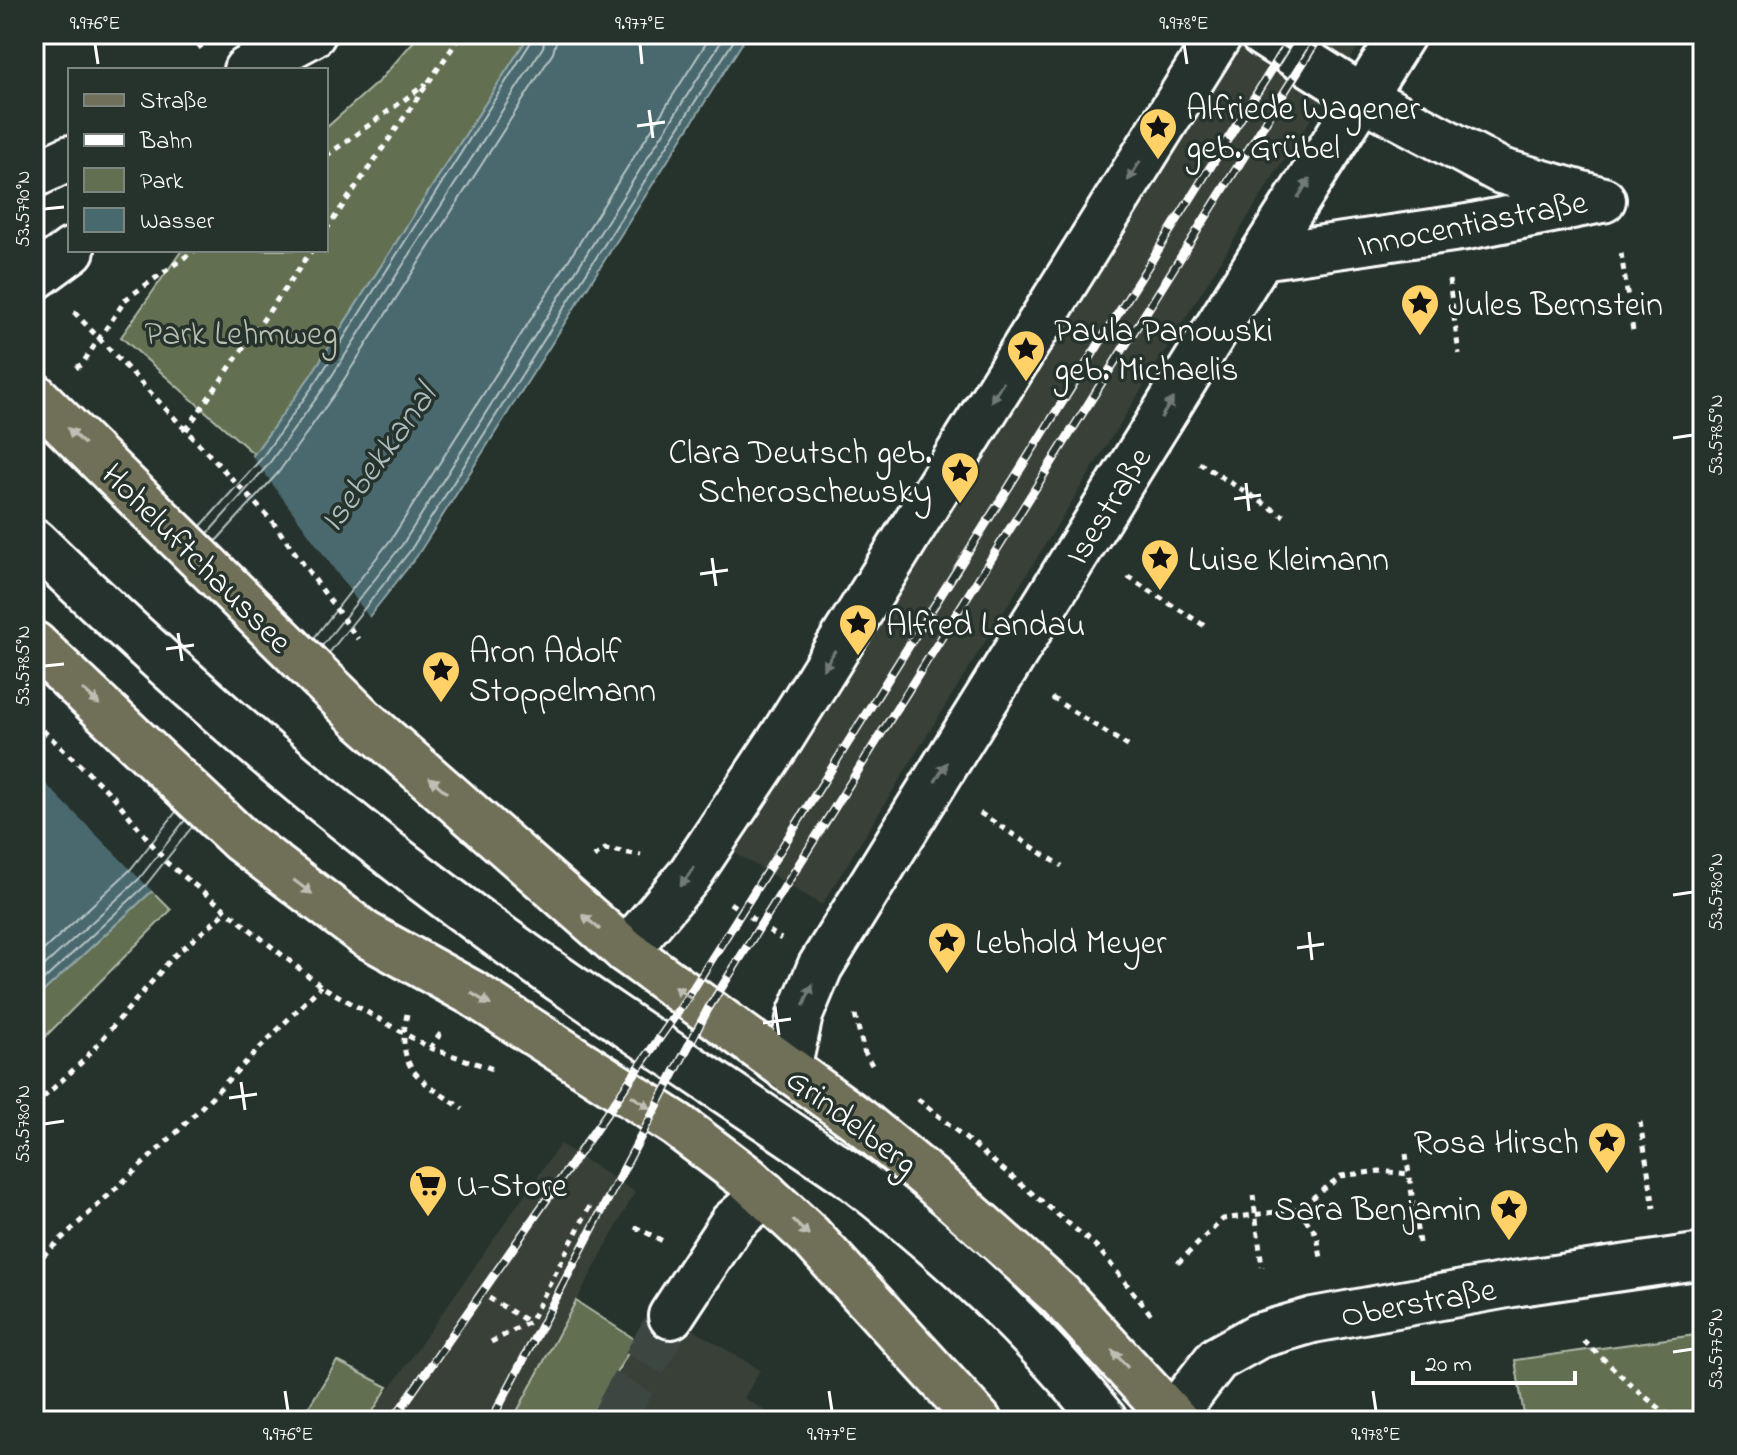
<svg xmlns="http://www.w3.org/2000/svg" width="1737" height="1455" font-family="'Indie Flower',sans-serif">
	<style>
		.built { fill: #394037 }
		.green { fill: #627051; stroke: #b0b8a8; stroke-width: 2 }
		.water { fill: #48696e; stroke: #91a5a8; stroke-width: 2 }
		.pier { fill: #26332d }
		.lines { fill: none; stroke-linecap: round; stroke-linejoin: round }
		.shore { stroke: #b6c3c5; stroke-width: 2 }
		.minor-tunnel { stroke: #3c4742; stroke-width: 44; stroke-dasharray: 44 22; stroke-linecap: butt }
		.minor-casing { stroke: #fff; stroke-width: 50 }
		.major-casing { stroke: #fff; stroke-width: 50 }
		.path { stroke: #fff; stroke-width: 5; stroke-dasharray: 6 6; stroke-linecap: butt }
		.minor { stroke: #26332d; stroke-width: 44 }
		.major { stroke: #706f59; stroke-width: 44 }
		.rail-casing { stroke: #fff; stroke-width: 9 }
		.rail { stroke: #26332d; stroke-width: 6; stroke-dasharray: 18; stroke-linecap: butt }
		.oneway { fill: #727a76 }
		.oneway2 { fill: #bfbeb4 }
		.ticks { fill: none; stroke: #fff; stroke-width: 3 }
		.labels { text-anchor: middle; stroke-width: 7; stroke-linejoin: round; paint-order: stroke }
		.poi-label { font-size: 34px; fill: #fff; stroke: #26332d; text-anchor: start }
		.street-label { font-size: 34px; fill: #fff; stroke: #26332d }
		.park-label { font-size: 34px; fill: #b8bfb1; stroke: #26332d }
		.water-label { font-size: 36px; font-style: italic; fill: #adbcbe; stroke: #26332d }
		.neatline { fill: none; stroke: #fff; stroke-width: 3 }
		.ticks-label { font-size: 20px; text-anchor: middle; fill: #fff }
	</style>
	<rect width="100%" height="100%" fill="#26332d"/>
	<filter id="ink" filterUnits="userSpaceOnUse"><feTurbulence type="fractalNoise" baseFrequency=".0125" numOctaves="2"/><feDisplacementMap in="SourceGraphic" scale="16" xChannelSelector="R" yChannelSelector="G"/><feConvolveMatrix kernelMatrix="1 2 1 2 8 2 1 2 1" color-interpolation-filters="sRGB"/></filter>
	<g filter="url(#ink)">
		<path class="built" d="M 1246,34 L 1367,34 L 1271,180 L 822,905 L 732,851 Z
			M 560,1144 L 635,1192 L 512,1421 L 367,1421 Z
			M 656,1307 L 760,1370 L 744,1398 L 781,1421 L 587,1421 Z"/>
		<path class="green" d="M 420,34 L 530,34 L 311,375 L 254,454 L 121,337 L 182,250 L 326,250 L 326,128 L 380,80 Z
			M 152,891 L 171,910 L 34,1048 L 34,1000 Z
			M 576,1301 L 636,1340 L 587,1421 L 512,1421 Z
			M 1703,1334 L 1703,1421 L 1525,1421 L 1515,1360 Z
			M 337,1361 L 388,1387 L 367,1421 L 300,1421 Z"/>
		<path class="water" d="M 530,34 L 748,34 L 417,556 L 152,891 L 34,1000 L 34,699 L 254,454 L 311,375 Z"/>
		<path class="pier" d="M 250,453 L 371,620 L 155,894 L 34,772 L 34,693 Z"/>
		<g class="lines">
			<path class="shore" d="M 201,526 L 261,459 L 318,379 L 536,34
				M 208,533 L 268,465 L 326,385 L 543,47 L 546,34
				M 216,541 L 278,473 L 336,392 L 553,53 L 558,34
				M 314,638 L 392,538 L 712,34
				M 322,646 L 402,545 L 726,34
				M 329,653 L 410,551 L 738,34
				M 34,959 L 130,870 L 176,812
				M 34,975 L 139,879 L 185,820
				M 34,989 L 146,885 L 192,827"/>
			<path class="minor-tunnel" d="M 612,1421 L 671,1316"/>
			<defs>
				<path id="minor" d="M 1262,34 L 1362,97 L 1501,171 L 1603,200
					M 246,70 L 313,34
					M 34,175 L 70,158
					M 1261,257 L 1467,227 L 1597,201
					M 34,278 L 72,250
					M 34,541 C 160,663 302,789 442,894 C 574,994 715,1082 851,1176 C 944,1248 1032,1329 1105,1421
					M 626,951 L 689,876 L 782,737 L 1220,34
					M 788,1070 L 800,1015 L 820,967 L 1261,257 L 1403,34
					M 671,1316 L 732,1223 L 765,1194
					M 1169,1421 L 1217,1359 L 1258,1336 L 1313,1320 L 1513,1284 L 1703,1256"/>
				<path id="major" d="M 34,395 L 362,719 L 626,951 L 860,1121 L 928,1177 L 1060,1295 L 1176,1421
					M 34,644 L 241,840 L 365,934 L 472,993 L 677,1125 L 747,1178 L 811,1237 L 979,1421"/>
			</defs>
			<use href="#minor" class="minor-casing"/>
			<use href="#major" class="major-casing"/>
			<path class="path" d="M 191,34 L 202,49
				M 326,156 L 426,84
				M 326,230 L 462,34
				M 1621,253 L 1633,331
				M 1449,280 L 1459,354
				M 74,312 L 272,521 L 358,639
				M 76,368 L 82,364 L 126,299 L 195,250
				M 186,430 L 312,250
				M 1199,463 L 1284,516
				M 1128,577 L 1208,628
				M 1052,698 L 1131,748
				M 34,722 L 114,797 L 167,863 L 321,986 L 430,1048 L 493,1069
				M 980,813 L 1062,866
				M 594,857 L 605,849 L 641,855
				M 730,903 L 781,939
				M 407,1014 C 395,1072 420,1079 463,1109
				M 855,1015 L 864,1051 L 872,1065
				M 430,1048 L 441,1033
				M 918,1099 L 1097,1247 L 1153,1317
				M 34,1106 L 84,1060 L 174,956 L 226,912
				M 1640,1122 L 1654,1208
				M 1406,1154 L 1419,1243
				M 1253,1195 L 1262,1267
				M 1298,1209 L 1317,1235 L 1321,1258
				M 635,1227 L 663,1241
				M 1178,1263 L 1223,1219 L 1298,1209 L 1341,1176 L 1379,1171 L 1409,1174
				M 34,1264 L 176,1133 L 321,986
				M 489,1298 L 529,1322
				M 1584,1341 L 1639,1392 L 1676,1421
				M 491,1342 L 530,1322 L 591,1204
				M 1238,1411 L 1248,1421"/>
			<use href="#minor" class="minor"/>
			<use href="#major" class="major"/>
			<defs>
				<path id="rail" d="M 392,1421 L 686,1000 L 1294,34
					M 491,1421 L 708,1009 L 1321,34"/>
			</defs>
			<use href="#rail" class="rail-casing"/>
			<use href="#rail" class="rail"/>
		</g>
		<defs><path id="oneway-solid" d="M-6-.8H1V-3.2L6.5 0L1 3.2V.8H-6Z" transform="scale(2)"/></defs>
		<g class="oneway">
			<use href="#oneway-solid" transform="translate(1134 171) rotate(122)"/>
			<use href="#oneway-solid" transform="translate(1304 188) rotate(-58)"/>
			<use href="#oneway-solid" transform="translate(997 392) rotate(122)"/>
			<use href="#oneway-solid" transform="translate(1167 408) rotate(-58)"/>
			<use href="#oneway-solid" transform="translate(829 660) rotate(122)"/>
			<use href="#oneway-solid" transform="translate(941 772) rotate(-58)"/>
			<use href="#oneway-solid" transform="translate(687 877) rotate(126)"/>
			<use href="#oneway-solid" transform="translate(808 995) rotate(-67)"/>
		</g>
		<g class="oneway2">
			<use href="#oneway-solid" transform="translate(76 436) rotate(-136)"/>
			<use href="#oneway-solid" transform="translate(91 697) rotate(43)"/>
			<use href="#oneway-solid" transform="translate(438 785) rotate(-139)"/>
			<use href="#oneway-solid" transform="translate(303 887) rotate(37)"/>
			<use href="#oneway-solid" transform="translate(591 922) rotate(-140)"/>
			<use href="#oneway-solid" transform="translate(683 993) rotate(-144)"/>
			<use href="#oneway-solid" transform="translate(481 999) rotate(32)"/>
			<use href="#oneway-solid" transform="translate(641 1102) rotate(33)"/>
			<use href="#oneway-solid" transform="translate(801 1228) rotate(44)"/>
			<use href="#oneway-solid" transform="translate(1120 1359) rotate(-132)"/>
		</g>
	</g>
	<path class="ticks" d="M 95,44 L 98,64M 640,44 L 642,64M 1184,44 L 1187,64M 649,110 L 653,138M 637,126 L 665,122M 44,209 L 64,207M 1673,438 L 1693,435M 1246,483 L 1249,511M 1234,499 L 1261,495M 712,558 L 716,586M 700,574 L 728,570M 178,633 L 182,661M 166,649 L 194,645M 44,666 L 64,664M 1673,895 L 1693,892M 1309,932 L 1312,960M 1297,948 L 1324,944M 775,1007 L 779,1035M 763,1023 L 791,1019M 241,1082 L 245,1110M 229,1098 L 257,1094M 44,1124 L 64,1121M 1673,1352 L 1693,1349M 285,1391 L 288,1411M 829,1391 L 832,1411M 1373,1391 L 1376,1411"/>
	<defs>
		<symbol id="sight-pin" viewBox="-11 -11 22 30"><path d="M0 17L-7.5 6A9.5 9.5 0 1 1 7.5 6Z" fill="#ffd166" stroke="#26332d"/><path d="M0-6L1.8-2.2L6-1.7L2.9 1.2L3.7 5.4L0 3.3L-3.7 5.4L-2.9 1.2L-6-1.7L-1.8-2.2Z" fill="#111"/></symbol>
		<symbol id="supermarket-pin" viewBox="-11 -11 22 30"><path d="M0 17L-7.5 6A9.5 9.5 0 1 1 7.5 6Z" fill="#ffd166" stroke="#26332d"/><path d="M-6-5.5h2.5l.6 2H6L4.5 2H-2.5L-4.4-4H-6ZM-1.5 3.2a1.3 1.3 0 1 0 .1 0ZM3 3.2a1.3 1.3 0 1 0 .1 0Z" fill="#111"/></symbol>
	</defs>
	<g fill-rule="evenodd">
		<use href="#sight-pin" x="1136" y="105" width="44" height="60"/>
		<use href="#sight-pin" x="1398" y="281" width="44" height="60"/>
		<use href="#sight-pin" x="1004" y="327" width="44" height="60"/>
		<use href="#sight-pin" x="938" y="449" width="44" height="60"/>
		<use href="#sight-pin" x="1138" y="536" width="44" height="60"/>
		<use href="#sight-pin" x="836" y="601" width="44" height="60"/>
		<use href="#sight-pin" x="419" y="648" width="44" height="60"/>
		<use href="#sight-pin" x="925" y="919" width="44" height="60"/>
		<use href="#sight-pin" x="1585" y="1119" width="44" height="60"/>
		<use href="#supermarket-pin" x="406" y="1162" width="44" height="60"/>
		<use href="#sight-pin" x="1487" y="1186" width="44" height="60"/>
	</g>
	<g class="labels">
		<g class="poi-label">
			<text x="1186" y="119">Alfriede Wagener<tspan x="1186" dy="39">geb. Grübel</tspan></text>
			<text x="1448" y="315">Jules Bernstein</text>
			<text x="1054" y="341">Paula Panowski<tspan x="1054" dy="39">geb. Michaelis</tspan></text>
			<text x="932" y="463" text-anchor="end">Clara Deutsch geb.<tspan x="932" dy="39">Scheroschewsky</tspan></text>
			<text x="1188" y="570">Luise Kleimann</text>
			<text x="886" y="635">Alfred Landau</text>
			<text x="469" y="662">Aron Adolf<tspan x="469" dy="39">Stoppelmann</tspan></text>
			<text x="975" y="953">Lebhold Meyer</text>
			<text x="1579" y="1153" text-anchor="end">Rosa Hirsch</text>
			<text x="456" y="1196">U-Store</text>
			<text x="1481" y="1220" text-anchor="end">Sara Benjamin</text>
		</g>
		<g class="street-label">
			<text transform="translate(1472 222) rotate(-11)" y="12">Innocentiastraße</text>
			<text transform="translate(1107 505) rotate(-58)" y="12">Isestraße</text>
			<text transform="translate(198 557) rotate(45)" y="12">Hoheluftchaussee</text>
			<text transform="translate(853 1120) rotate(37)" y="12">Grindelberg</text>
			<text transform="translate(1418 1301) rotate(-10)" y="12">Oberstraße</text>
		</g>
		<g class="park-label">
			<text x="241" y="344">Park Lehmweg</text>
		</g>
		<g class="water-label">
			<text transform="translate(376 457) rotate(-54)" y="13">Isebekkanal</text>
		</g>
	</g>
	<rect width="1737" height="1455" fill="none" stroke="#26332d" stroke-width="88"/>
	<rect x="68" y="68" width="260" height="184" fill="#26332d" stroke="#7d8581" stroke-width="2"/>
	<rect x="84" y="94" width="40" height="12" fill="#706f59" stroke="#7d8581" stroke-width="2"/>
	<text x="140" y="108" font-size="24" fill="#ffffff">Straße</text>
	<rect x="84" y="134" width="40" height="12" fill="#ffffff" stroke="#7d8581" stroke-width="2"/>
	<text x="140" y="148" font-size="24" fill="#ffffff">Bahn</text>
	<rect x="84" y="168" width="40" height="24" fill="#627051" stroke="#7d8581" stroke-width="2"/>
	<text x="140" y="188" font-size="24" fill="#ffffff">Park</text>
	<rect x="84" y="208" width="40" height="24" fill="#48696e" stroke="#7d8581" stroke-width="2"/>
	<text x="140" y="228" font-size="24" fill="#ffffff">Wasser</text>
	<path d="M1413 1371v12h162v-12" fill="none" stroke="#ffffff" stroke-width="4"/>
	<text x="1425" y="1371" font-size="24" fill="#ffffff" stroke="#26332d" stroke-width="6" paint-order="stroke">20 m</text>
	<rect x="44" y="44" width="1649" height="1367" class="neatline"/>
	<g class="ticks-label">
		<text x="95" y="29">9.976°E</text>
		<text x="640" y="29">9.977°E</text>
		<text x="1184" y="29">9.978°E</text>
		<text transform="translate(22 209) rotate(-90)" y="7">53.5790°N</text>
		<text transform="translate(1715 435) rotate(-90)" y="7">53.5785°N</text>
		<text transform="translate(22 666) rotate(-90)" y="7">53.5785°N</text>
		<text transform="translate(1715 892) rotate(-90)" y="7">53.5780°N</text>
		<text transform="translate(22 1124) rotate(-90)" y="7">53.5780°N</text>
		<text transform="translate(1715 1349) rotate(-90)" y="7">53.5775°N</text>
		<text x="288" y="1440">9.976°E</text>
		<text x="832" y="1440">9.977°E</text>
		<text x="1376" y="1440">9.978°E</text>
	</g>
</svg>
